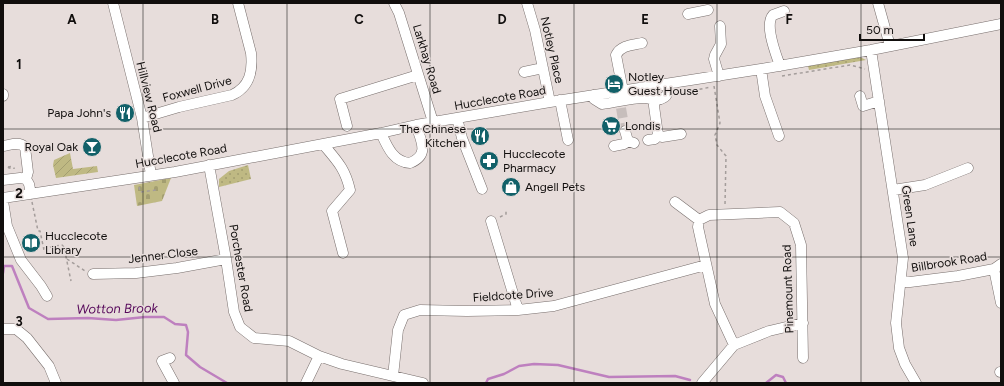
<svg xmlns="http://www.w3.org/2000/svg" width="1004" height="386" font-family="Figtree,sans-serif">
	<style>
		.grass { fill: url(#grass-dots) }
		.cemetery { fill: url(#cemetery-stones) }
		.garden { fill: url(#garden-furrows) }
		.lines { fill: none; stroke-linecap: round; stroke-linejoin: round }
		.stream { stroke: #be80bf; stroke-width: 2.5 }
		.minor-tunnel { stroke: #c7bebc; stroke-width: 10; stroke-dasharray: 10 5; stroke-linecap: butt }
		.minor-casing { stroke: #786f6d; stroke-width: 11 }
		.path { stroke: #a49d9b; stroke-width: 1.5; stroke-dasharray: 3 3; stroke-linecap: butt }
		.minor { stroke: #fff; stroke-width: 10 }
		.grid { fill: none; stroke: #110e0d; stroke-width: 1; stroke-opacity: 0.55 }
		.labels { text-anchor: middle; stroke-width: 3; stroke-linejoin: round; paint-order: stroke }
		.street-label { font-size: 12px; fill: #110e0d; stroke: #e7dddb }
		.poi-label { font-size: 12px; fill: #110e0d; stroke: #e7dddb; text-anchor: start }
		.water-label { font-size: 13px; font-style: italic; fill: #57095b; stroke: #e7dddb }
		.grid-label { font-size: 13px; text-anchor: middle; font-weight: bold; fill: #110e0d; stroke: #e7dddb; stroke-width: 3; stroke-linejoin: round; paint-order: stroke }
	</style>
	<defs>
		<pattern id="grass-dots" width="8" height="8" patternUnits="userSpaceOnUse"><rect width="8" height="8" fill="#bfb983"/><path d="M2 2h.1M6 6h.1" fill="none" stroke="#a39e70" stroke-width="1.8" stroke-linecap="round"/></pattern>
		<pattern id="cemetery-stones" width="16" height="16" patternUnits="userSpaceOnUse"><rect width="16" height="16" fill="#bfb983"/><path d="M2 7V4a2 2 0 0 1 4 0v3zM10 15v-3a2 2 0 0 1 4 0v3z" fill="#a39e70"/></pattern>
		<pattern id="garden-furrows" width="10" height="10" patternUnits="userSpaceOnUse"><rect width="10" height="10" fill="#bfb983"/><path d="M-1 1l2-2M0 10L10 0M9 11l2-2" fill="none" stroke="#a39e70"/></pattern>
	</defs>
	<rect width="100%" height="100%" fill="#e7dddb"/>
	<path class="grass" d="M 857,57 L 862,58 L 866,60 L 809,70 L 808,66 Z
		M 248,165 L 251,179 L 219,187 L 219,179 L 229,171 Z"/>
	<path class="cemetery" d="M 171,178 L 162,201 L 137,206 L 134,185 Z"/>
	<path class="garden" d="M 70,153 L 73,169 L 97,166 L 98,172 L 56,178 L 53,165 L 54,160 Z"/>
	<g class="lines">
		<path class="stream" d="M 3,273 L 4,266 L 12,266 L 29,308 L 48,319 L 88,318 L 116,320 L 145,317 L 164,317 L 175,324 L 186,325 L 188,332 L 186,355 L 200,367 L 227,383
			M 486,383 L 488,379 L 504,374 L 519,366 L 534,364 L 558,365 L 609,377 L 675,376 L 690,380
			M 766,383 L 776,375 L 783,377 L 786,383"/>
		<path class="minor-tunnel" d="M 621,108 L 625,131"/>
		<defs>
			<path id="minor" d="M 113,3 L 142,118 L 151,175
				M 394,3 L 399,13 L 433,122
				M 527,3 L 535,30 L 550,102
				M 878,3 L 890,46
				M 688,14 L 708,10
				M 871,50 L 903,258 L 896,323 L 899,348 L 905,364 L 916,383
				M 780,66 C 776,54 764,25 773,15 L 784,11
				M 761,69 L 765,96 L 779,136
				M 524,72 L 543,68
				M 719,76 L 714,59 L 715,55 L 721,44 L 720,26
				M 623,91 L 616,55 C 621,45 633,45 642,43
				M 3,94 L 3,96
				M 593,95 L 594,99 L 602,104 C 615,103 633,97 646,98 C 652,99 657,102 663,98 C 669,95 668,90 667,84
				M 860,96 L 863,106 L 879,101
				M 560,100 L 568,140
				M 142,118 L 179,107 L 232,95 C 250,87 253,71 251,53 L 238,3
				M 457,118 L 462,138 L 482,189
				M 347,126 L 340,99 L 418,75
				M 625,131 L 628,141 L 634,143
				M 381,133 C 387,146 393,162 410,163 C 430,155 421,141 416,125
				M 658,136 L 662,137 L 681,134
				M 648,140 L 655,139 L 658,135 L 654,106 L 654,103 L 656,101
				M 323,144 C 337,161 345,168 350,190 L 332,211 L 343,253
				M 3,146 C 10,145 19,141 25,147 L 28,172 L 26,179 L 29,184 L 31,194
				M 614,146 L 624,144 L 628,141
				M 209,165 L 226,259 L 234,312 L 240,327 L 254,338 L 289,341 L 319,356 L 342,364 L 423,383
				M 3,180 L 20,178 L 26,179
				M 893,190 L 925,185 L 968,168
				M 3,198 L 175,172 L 381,133 L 416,125 L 550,102 L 761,69 L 871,50 L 1001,24
				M 3,201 L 7,226 L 21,260 L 41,286 L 47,296
				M 675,202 L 699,220
				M 491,221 L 518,310
				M 994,269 L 1001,303
				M 93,274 L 136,273 L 177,268 L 226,259
				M 901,281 L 910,282 L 958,276 L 994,269 L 1001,264
				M 3,329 L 16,329 L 27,338 L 49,366 L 56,383
				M 734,345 L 715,304 L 698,227 L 699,220 L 709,215 L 780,212 L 794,223 L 801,245 L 803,358
				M 170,358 L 162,361 L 174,383
				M 1000,372 L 1001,372
				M 393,376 L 398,330 L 404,315 L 420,310 L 467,311 L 518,310 L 554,306 L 706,265
				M 306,383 L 319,356
				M 702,383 L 734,345 L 769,331 L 803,323"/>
		</defs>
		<use href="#minor" class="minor-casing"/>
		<path class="path" d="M 782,76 L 850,65 L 865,69
			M 714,86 L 720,123 L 715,135 L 717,145 L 726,156 L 725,205
			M 676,94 L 711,87
			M 8,167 L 9,168 L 14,168 L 14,169
			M 8,167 L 13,166
			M 139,187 L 140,192 L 156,190
			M 32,202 L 38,231 L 40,231 L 44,250
			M 500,217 L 506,214 L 506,211
			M 44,248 L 62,245 L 64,247 L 71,281
			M 67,259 L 85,271"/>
		<use href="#minor" class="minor"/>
	</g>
	<path class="grid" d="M 143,3 L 143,383M 287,3 L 287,383M 430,3 L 430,383M 574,3 L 574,383M 717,3 L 717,383M 861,3 L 861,383M 3,129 L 1001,129M 3,257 L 1001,257"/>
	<defs>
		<symbol id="hotel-disc" viewBox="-11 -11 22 22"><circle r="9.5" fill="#126169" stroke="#e7dddb"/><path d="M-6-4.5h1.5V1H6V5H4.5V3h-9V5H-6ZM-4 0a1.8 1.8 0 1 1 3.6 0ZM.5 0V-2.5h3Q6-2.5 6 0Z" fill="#fff"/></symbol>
		<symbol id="restaurant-disc" viewBox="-11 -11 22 22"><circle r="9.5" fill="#126169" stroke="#e7dddb"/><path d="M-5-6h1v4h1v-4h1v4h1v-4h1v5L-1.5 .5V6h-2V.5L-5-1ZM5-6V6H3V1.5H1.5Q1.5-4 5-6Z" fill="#fff"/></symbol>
		<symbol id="supermarket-disc" viewBox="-11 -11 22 22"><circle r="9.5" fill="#126169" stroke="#e7dddb"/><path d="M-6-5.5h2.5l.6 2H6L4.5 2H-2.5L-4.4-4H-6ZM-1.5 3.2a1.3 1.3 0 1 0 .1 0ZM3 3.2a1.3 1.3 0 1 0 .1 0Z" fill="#fff"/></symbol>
		<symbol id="bar-disc" viewBox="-11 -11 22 22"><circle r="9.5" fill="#126169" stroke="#e7dddb"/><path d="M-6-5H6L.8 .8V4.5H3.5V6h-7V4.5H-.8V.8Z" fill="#fff"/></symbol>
		<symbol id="pharmacy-disc" viewBox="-11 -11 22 22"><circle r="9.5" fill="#126169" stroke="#e7dddb"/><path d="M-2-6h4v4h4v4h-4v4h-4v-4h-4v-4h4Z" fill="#fff"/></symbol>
		<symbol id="shop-disc" viewBox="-11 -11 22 22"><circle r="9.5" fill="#126169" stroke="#e7dddb"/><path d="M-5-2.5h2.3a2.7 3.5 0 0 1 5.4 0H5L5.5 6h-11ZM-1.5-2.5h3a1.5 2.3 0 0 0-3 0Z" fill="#fff"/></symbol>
		<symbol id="library-disc" viewBox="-11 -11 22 22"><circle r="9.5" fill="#126169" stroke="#e7dddb"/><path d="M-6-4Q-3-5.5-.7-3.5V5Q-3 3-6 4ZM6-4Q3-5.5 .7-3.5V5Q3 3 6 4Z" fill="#fff"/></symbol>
	</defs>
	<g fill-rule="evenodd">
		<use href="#hotel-disc" x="603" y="73" width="22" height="22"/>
		<use href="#restaurant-disc" x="114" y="102" width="22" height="22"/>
		<use href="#supermarket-disc" x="600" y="115" width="22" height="22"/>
		<use href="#restaurant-disc" x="469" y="125" width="22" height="22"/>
		<use href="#bar-disc" x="81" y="136" width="22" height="22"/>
		<use href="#pharmacy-disc" x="478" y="150" width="22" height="22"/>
		<use href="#shop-disc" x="500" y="176" width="22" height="22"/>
		<use href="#library-disc" x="20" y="232" width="22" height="22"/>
	</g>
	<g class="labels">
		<g class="street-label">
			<text transform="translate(552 50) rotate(77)" y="4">Notley Place</text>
			<text transform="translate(427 59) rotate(73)" y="4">Larkhay Road</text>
			<text transform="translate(197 89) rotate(-15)" y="4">Foxwell Drive</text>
			<text transform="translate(149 97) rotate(76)" y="4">Hillview Road</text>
			<text transform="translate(500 98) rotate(-10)" y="4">Hucclecote Road</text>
			<text transform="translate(181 156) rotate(-10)" y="4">Hucclecote Road</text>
			<text transform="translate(910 216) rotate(82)" y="4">Green Lane</text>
			<text transform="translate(163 255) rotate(-7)" y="4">Jenner Close</text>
			<text transform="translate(949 262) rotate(-9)" y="4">Billbrook Road</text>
			<text transform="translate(241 268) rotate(80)" y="4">Porchester Road</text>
			<text transform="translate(788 289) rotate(-92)" y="4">Pinemount Road</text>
			<text transform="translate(513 295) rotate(-4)" y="4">Fieldcote Drive</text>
		</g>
		<g class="poi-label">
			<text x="628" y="81">Notley<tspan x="628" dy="14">Guest House</tspan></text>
			<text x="111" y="117" text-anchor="end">Papa John's</text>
			<text x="625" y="130">Londis</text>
			<text x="466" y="133" text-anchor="end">The Chinese<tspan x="466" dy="14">Kitchen</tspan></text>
			<text x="78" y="151" text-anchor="end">Royal Oak</text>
			<text x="503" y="158">Hucclecote<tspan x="503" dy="14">Pharmacy</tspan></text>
			<text x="525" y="191">Angell Pets</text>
			<text x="45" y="240">Hucclecote<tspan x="45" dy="14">Library</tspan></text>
		</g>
		<g class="water-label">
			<text transform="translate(117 308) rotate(-1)" y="5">Wotton Brook</text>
		</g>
	</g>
	<g class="grid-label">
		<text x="72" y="24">A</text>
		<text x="215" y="24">B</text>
		<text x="359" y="24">C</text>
		<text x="502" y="24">D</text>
		<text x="645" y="24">E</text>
		<text x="789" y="24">F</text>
		<text x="19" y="69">1</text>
		<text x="19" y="198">2</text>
		<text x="19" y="326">3</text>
	</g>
	<rect width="1004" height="386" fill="none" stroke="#110e0d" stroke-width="8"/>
	<path d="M860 34v6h64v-6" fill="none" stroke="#110e0d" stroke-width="2"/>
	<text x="866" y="34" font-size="12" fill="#110e0d" stroke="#e7dddb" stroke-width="3" paint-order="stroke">50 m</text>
</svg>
